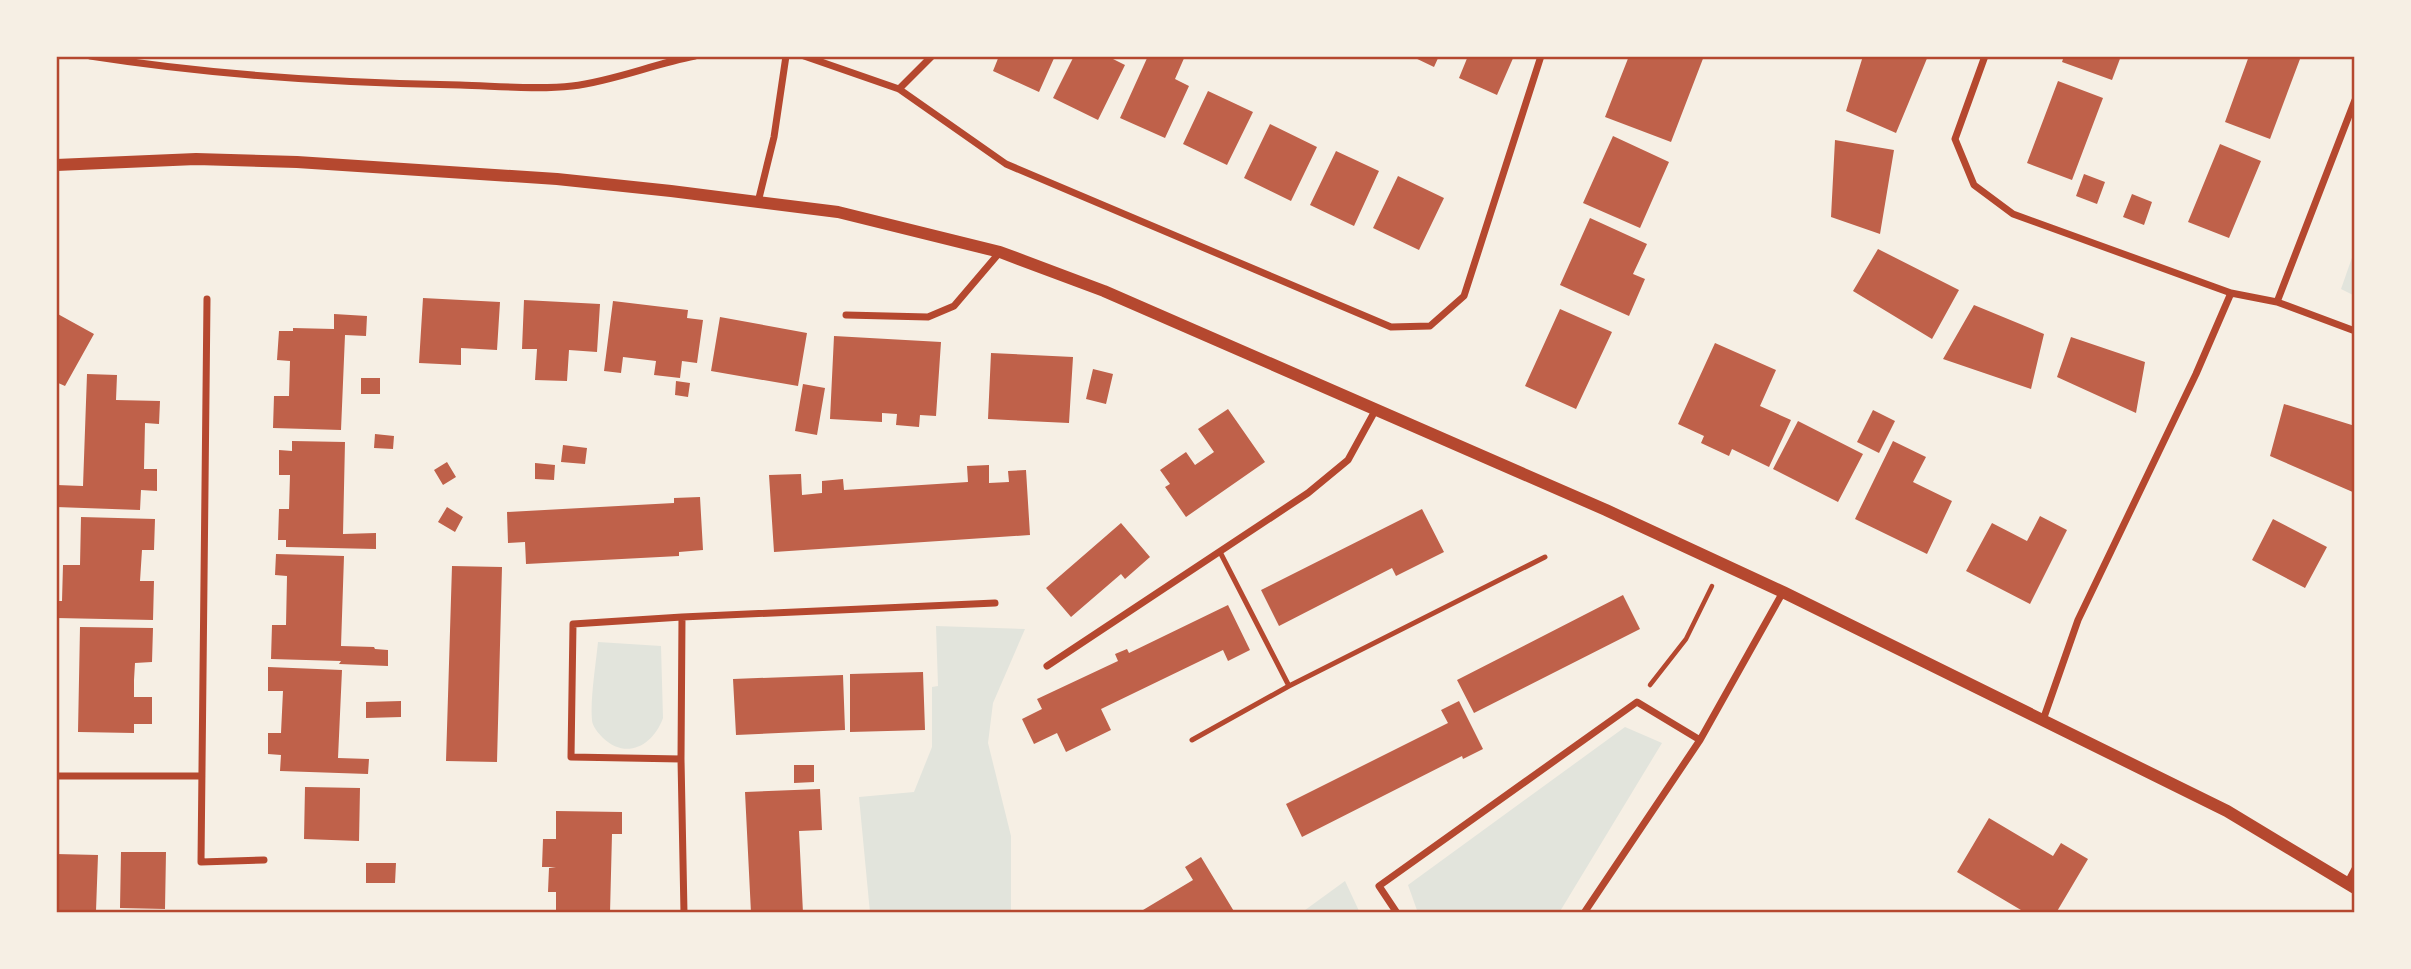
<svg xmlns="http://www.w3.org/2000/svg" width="2411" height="969" font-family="Montserrat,sans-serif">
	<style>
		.green { fill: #e2e4dc }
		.building { fill: #bf614a }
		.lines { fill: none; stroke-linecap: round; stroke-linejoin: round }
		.path { stroke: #b5482f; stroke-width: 4.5 }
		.service { stroke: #b5482f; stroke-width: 5 }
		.minor { stroke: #b5482f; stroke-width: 7 }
		.tertiary { stroke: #b5482f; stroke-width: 12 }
		.neatline { fill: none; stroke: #b5482f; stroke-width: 2.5 }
	</style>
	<rect width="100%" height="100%" fill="#f6efe4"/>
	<path class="green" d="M 2355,249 L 2355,296 L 2341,289 Z
		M 936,626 L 1025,629 L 993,703 L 988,743 L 1011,836 L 1011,913 L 870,913 L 859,797 L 914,792 L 932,747 L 932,687 L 938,686 Z
		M 598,642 L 661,646 L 663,718 C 653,746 626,760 603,738 C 599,734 592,726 592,720 C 590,700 596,663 598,642 Z
		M 1625,727 L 1662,743 L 1559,913 L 1418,913 L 1408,885 Z
		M 1345,881 L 1360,913 L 1301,913 Z"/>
	<path class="building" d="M 999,56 L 1055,56 L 1039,92 L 993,71 Z
		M 1074,56 L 1107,56 L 1125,65 L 1098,120 L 1053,98 Z
		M 1148,56 L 1185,56 L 1175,79 L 1189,86 L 1165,138 L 1120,118 Z
		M 1411,56 L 1439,56 L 1434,67 Z
		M 1468,56 L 1514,56 L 1497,95 L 1459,78 Z
		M 1629,56 L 1704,56 L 1671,142 L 1605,117 Z
		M 1863,56 L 1928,56 L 1896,133 L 1846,111 Z
		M 2064,56 L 2121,56 L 2112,80 L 2062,62 Z
		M 2249,56 L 2292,56 L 2300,59 L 2270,139 L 2225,122 Z
		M 2058,81 L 2103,98 L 2072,180 L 2027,163 Z
		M 1208,91 L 1253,112 L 1227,165 L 1183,144 Z
		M 1270,124 L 1317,147 L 1291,201 L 1244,178 Z
		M 1613,136 L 1669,162 L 1640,228 L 1583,203 Z
		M 1835,140 L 1894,150 L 1880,234 L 1831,217 Z
		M 2220,144 L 2261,161 L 2229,238 L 2188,222 Z
		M 1336,151 L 1379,171 L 1354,226 L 1310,205 Z
		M 2084,174 L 2105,182 L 2097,204 L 2076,196 Z
		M 1398,176 L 1444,198 L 1419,250 L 1373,228 Z
		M 2132,194 L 2152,202 L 2144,225 L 2123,217 Z
		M 1590,218 L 1647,244 L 1633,274 L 1645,279 L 1629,316 L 1560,285 Z
		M 1878,249 L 1959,290 L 1932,339 L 1853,291 Z
		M 423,298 L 500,302 L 497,350 L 461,348 L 461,365 L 419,363 Z
		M 524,300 L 600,304 L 597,352 L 569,350 L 567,381 L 535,380 L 537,349 L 522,349 Z
		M 613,301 L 688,310 L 687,318 L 703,320 L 697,363 L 682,361 L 680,378 L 654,375 L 656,361 L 623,357 L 621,373 L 604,371 Z
		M 1974,305 L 2044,334 L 2031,389 L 1943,359 Z
		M 1560,309 L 1612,332 L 1576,409 L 1525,386 Z
		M 56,313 L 94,334 L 65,386 L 56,382 Z
		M 334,314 L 367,316 L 366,336 L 345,335 L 341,430 L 273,428 L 274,396 L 289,396 L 290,361 L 277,360 L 279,331 L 293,331 L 293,328 L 334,329 Z
		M 720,317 L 807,333 L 798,386 L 711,371 Z
		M 834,336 L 941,342 L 936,416 L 920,415 L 919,427 L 896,425 L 897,414 L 882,413 L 882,422 L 830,419 Z
		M 2071,337 L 2145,362 L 2136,413 L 2057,377 Z
		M 1715,343 L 1776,370 L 1760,406 L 1791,420 L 1769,467 L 1732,449 L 1729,456 L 1701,443 L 1704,436 L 1678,424 Z
		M 991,353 L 1073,357 L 1069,423 L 988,419 Z
		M 1093,369 L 1113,374 L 1106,404 L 1086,399 Z
		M 87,374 L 117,375 L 116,400 L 160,401 L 159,424 L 145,423 L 144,469 L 157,469 L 157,491 L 141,490 L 140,510 L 56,507 L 57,485 L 83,486 Z
		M 361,378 L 380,378 L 380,394 L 361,394 Z
		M 676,381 L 690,383 L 688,397 L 675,395 Z
		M 803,384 L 825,388 L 817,435 L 795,431 Z
		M 2284,404 L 2355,426 L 2355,493 L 2270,456 Z
		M 1228,409 L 1265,462 L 1186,517 L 1165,487 L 1170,484 L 1160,470 L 1186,452 L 1195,465 L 1214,452 L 1198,429 Z
		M 1873,410 L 1895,421 L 1879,453 L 1857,442 Z
		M 1798,421 L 1863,454 L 1838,502 L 1773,469 Z
		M 375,434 L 394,436 L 393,449 L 374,448 Z
		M 292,441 L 345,442 L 343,534 L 376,533 L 376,549 L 286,547 L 286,540 L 278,540 L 279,509 L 289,509 L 290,475 L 279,475 L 279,450 L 292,451 Z
		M 1893,441 L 1926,457 L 1913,482 L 1952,501 L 1927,554 L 1855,519 Z
		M 563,445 L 587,448 L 585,464 L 561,462 Z
		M 447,462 L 456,477 L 443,485 L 434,470 Z
		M 535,463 L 555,465 L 554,480 L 535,479 Z
		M 989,465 L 989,483 L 1009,482 L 1008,471 L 1026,470 L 1030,535 L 774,552 L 769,475 L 801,474 L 802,495 L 822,493 L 822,481 L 843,479 L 844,490 L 968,482 L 967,466 Z
		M 700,497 L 703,550 L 679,552 L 679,556 L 526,564 L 525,542 L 508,543 L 507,512 L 674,503 L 674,498 Z
		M 447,507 L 463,517 L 455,532 L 438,522 Z
		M 1422,509 L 1444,552 L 1396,576 L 1392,568 L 1279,626 L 1261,590 Z
		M 2040,516 L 2067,530 L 2030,604 L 1966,571 L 1992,523 L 2027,541 Z
		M 81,517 L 155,519 L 154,550 L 142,550 L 140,581 L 154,581 L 153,620 L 56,618 L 56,601 L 62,601 L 63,565 L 80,565 Z
		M 2273,519 L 2327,547 L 2305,588 L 2252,560 Z
		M 1121,523 L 1150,557 L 1125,579 L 1121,574 L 1071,617 L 1046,588 Z
		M 276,554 L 344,556 L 341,646 L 374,647 L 375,649 L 388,650 L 388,666 L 339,664 L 341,661 L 271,659 L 272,625 L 286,625 L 287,576 L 275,575 Z
		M 452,566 L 502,567 L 497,762 L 446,761 Z
		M 1623,595 L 1640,629 L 1474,713 L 1457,680 Z
		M 1228,605 L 1250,650 L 1228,661 L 1223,650 L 1101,709 L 1111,730 L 1066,752 L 1057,733 L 1034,744 L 1022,719 L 1042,709 L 1037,699 L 1118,661 L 1115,654 L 1127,649 L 1129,653 Z
		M 80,627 L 153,628 L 152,662 L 135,663 L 134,680 L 134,697 L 152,697 L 152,724 L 134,724 L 134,733 L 78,732 Z
		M 268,667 L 342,670 L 338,758 L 369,759 L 368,774 L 280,771 L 281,755 L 268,754 L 268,733 L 281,733 L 283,691 L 268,691 Z
		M 923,672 L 925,730 L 850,732 L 850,674 Z
		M 843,675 L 845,730 L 736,735 L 733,679 Z
		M 401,701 L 401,717 L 366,718 L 366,702 Z
		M 1459,701 L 1483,749 L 1463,759 L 1462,756 L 1302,837 L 1286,804 L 1448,723 L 1441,710 Z
		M 794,765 L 814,765 L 814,782 L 794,783 Z
		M 305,787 L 360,788 L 359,841 L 304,839 Z
		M 820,789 L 822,830 L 799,831 L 803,913 L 751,913 L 745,792 Z
		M 556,811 L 622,812 L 622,834 L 612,834 L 610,913 L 556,913 L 556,892 L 548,892 L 549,868 L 556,867 L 542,867 L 543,839 L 556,839 Z
		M 1989,818 L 2053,856 L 2061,843 L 2088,859 L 2056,913 L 2026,913 L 1957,872 Z
		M 121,852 L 166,852 L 165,909 L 120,908 Z
		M 56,854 L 98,855 L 96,911 L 56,911 Z
		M 1201,857 L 1235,913 L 1138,913 L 1193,880 L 1185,867 Z
		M 366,863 L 396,863 L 395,883 L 366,883 Z"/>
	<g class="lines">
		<path class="path" d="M 1650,685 L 1686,639 L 1712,586"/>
		<path class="service" d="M 1220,552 L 1289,686
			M 1192,740 L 1289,686 L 1545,557"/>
		<path class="minor" d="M 90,56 C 212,75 337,83 460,85 C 496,86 537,90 572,86 C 614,81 653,64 695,56
			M 804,56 L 899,89 L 1006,164 L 1391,327 L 1430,326 L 1464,296 L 1541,56
			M 1985,56 L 1955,139 L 1974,185 L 2013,214 L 2231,293
			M 899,89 L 932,56
			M 758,202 L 774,137 L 786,56
			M 207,299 L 201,862 L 264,860
			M 2277,302 L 2355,100
			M 846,315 L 928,317 L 954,306 L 1000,252
			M 1047,666 L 1308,493 L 1348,460 L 1376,409
			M 2043,720 L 2078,620 L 2196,374 L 2231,293 L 2277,302 L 2355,331
			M 681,759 L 571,757 L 573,624 L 682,617
			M 56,776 L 202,776
			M 2348,882 L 2355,869
			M 684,913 L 681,759 L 682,617 L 995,603
			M 1397,913 L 1379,886 L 1637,702 L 1700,740
			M 1584,913 L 1700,740 L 1783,592"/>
		<path class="tertiary" d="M 56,165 L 196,159 L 297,162 L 557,179 L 671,191 L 838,212 L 1000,252 L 1104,291 L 1606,510 L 1783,592 L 2227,811 L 2355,888"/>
	</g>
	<rect width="2411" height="969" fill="none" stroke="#f6efe4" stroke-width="116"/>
	<rect x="58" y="58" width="2295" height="853" class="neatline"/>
</svg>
